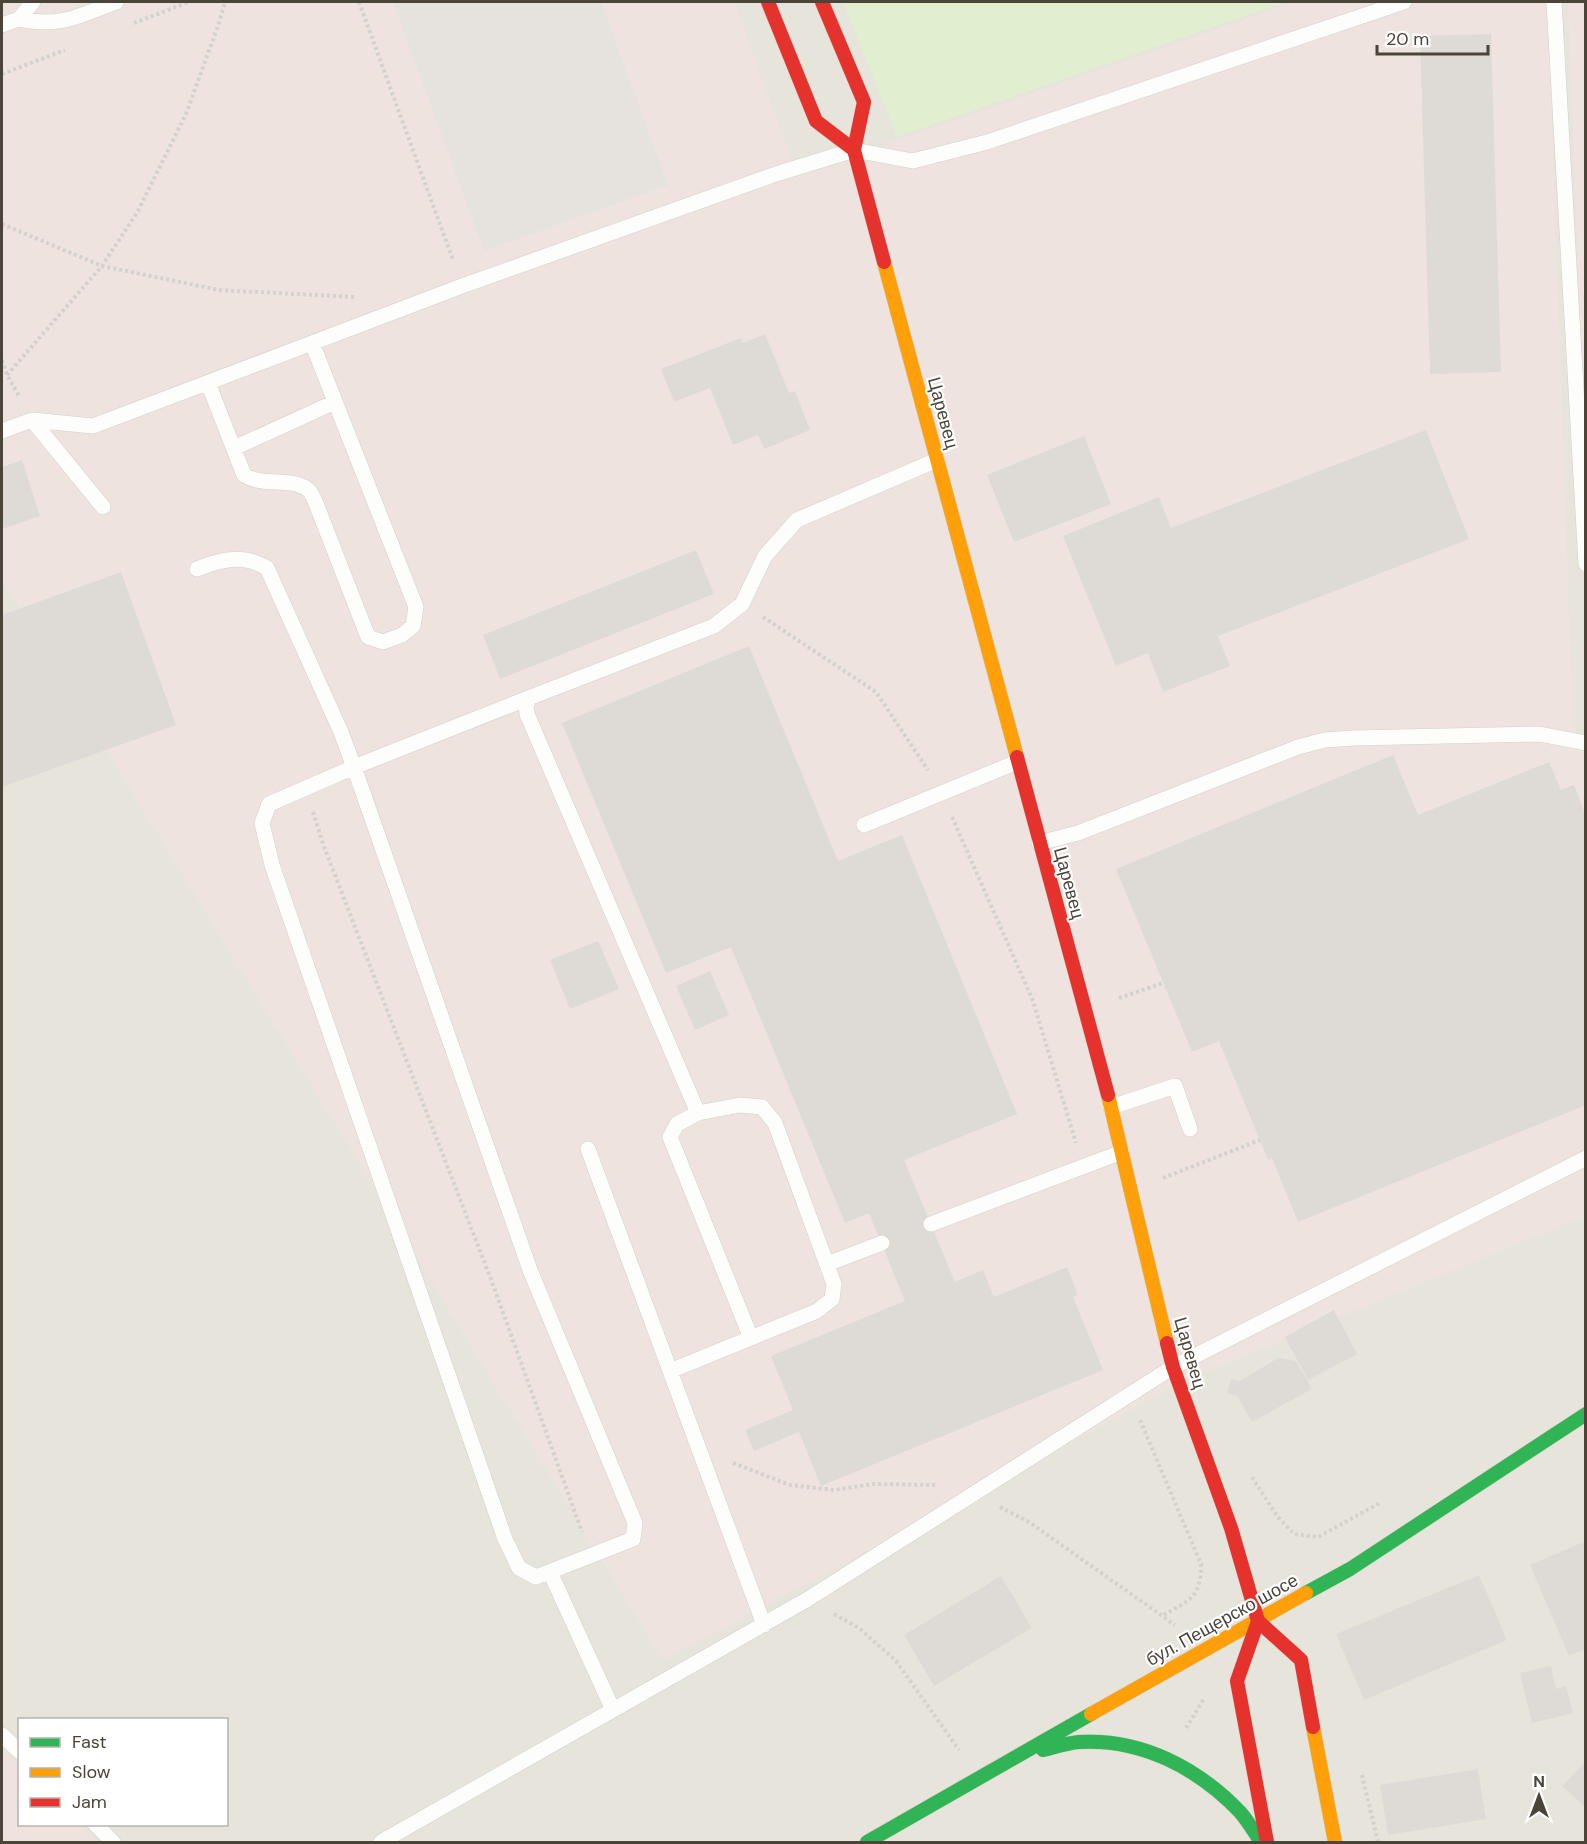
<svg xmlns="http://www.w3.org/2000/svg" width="1587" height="1844" font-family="'DM Sans',sans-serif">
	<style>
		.residential { fill: #e7e4dc; fill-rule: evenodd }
		.medical { fill: #eee3df }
		.green { fill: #e1eecf }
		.parking { fill: #e6e3df }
		.building { fill: #dedbd6 }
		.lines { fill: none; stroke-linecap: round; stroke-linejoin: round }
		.lane-casing { stroke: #d2d0cb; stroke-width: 16 }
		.fast-casing { stroke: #d3cfc5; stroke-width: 15 }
		.slow-casing { stroke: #d3cfc5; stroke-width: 15 }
		.jam-casing { stroke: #d3cfc5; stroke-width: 15 }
		.path { stroke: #d3d2cc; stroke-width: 4; stroke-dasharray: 3 3; stroke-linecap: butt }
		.lane { stroke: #fdfdfc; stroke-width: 15 }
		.fast { stroke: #30b455; stroke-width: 14 }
		.slow { stroke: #ff9f0a; stroke-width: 14 }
		.jam { stroke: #e5322d; stroke-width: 14 }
		.labels { text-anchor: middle; stroke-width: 4.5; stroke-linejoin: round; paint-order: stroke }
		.street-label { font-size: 18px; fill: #4b4439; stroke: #fff }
	</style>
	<rect width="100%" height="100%" fill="#f4f2ee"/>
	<path class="residential" d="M 2,2 L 1585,2 L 1585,1842 L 2,1842 ZM 20,1720 L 226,1720 L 226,1824 L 20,1824 Z"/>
	<path class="medical" d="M 2,2 L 734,2 L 797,175 L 1295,2 L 1548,2 L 1573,727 L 1586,758 L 1585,1216 L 1191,1378 L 663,1660 L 2,579 Z
		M 1568,2 L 1586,2 L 1585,442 Z
		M 2,1749 L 19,1767 L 20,1824 L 80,1825 L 99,1842 L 2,1842 Z"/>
	<path class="green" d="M 843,2 L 1285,2 L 897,137 Z"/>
	<path class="parking" d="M 393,2 L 601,2 L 668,185 L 484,251 Z"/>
	<path class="building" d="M 1491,34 L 1501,372 L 1430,374 L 1420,36 Z
		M 765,334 L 789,393 L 795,391 L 810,430 L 764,449 L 758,435 L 733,445 L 710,388 L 674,402 L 661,369 L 741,338 L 743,343 Z
		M 1426,430 L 1469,539 L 1218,636 L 1230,666 L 1163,692 L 1148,653 L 1116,666 L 1063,536 L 1159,497 L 1171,528 Z
		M 1084,436 L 1111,504 L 1014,542 L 987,475 Z
		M 22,460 L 40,516 L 2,529 L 2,467 Z
		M 696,550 L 714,594 L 500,679 L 483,635 Z
		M 121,572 L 176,725 L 2,787 L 2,615 Z
		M 749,646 L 838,861 L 902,835 L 1017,1114 L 904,1160 L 955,1282 L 983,1270 L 994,1297 L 1067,1267 L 1078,1295 L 1073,1297 L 1103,1370 L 821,1486 L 799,1432 L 754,1451 L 745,1430 L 793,1410 L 771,1356 L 905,1301 L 869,1213 L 845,1223 L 731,947 L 666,973 L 562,723 Z
		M 1393,755 L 1418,815 L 1549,762 L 1561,790 L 1574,785 L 1586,816 L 1586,1105 L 1298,1222 L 1272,1158 L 1268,1160 L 1219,1041 L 1192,1052 L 1116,869 Z
		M 598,941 L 619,989 L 570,1009 L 550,960 Z
		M 710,971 L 729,1015 L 695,1030 L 676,986 Z
		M 1334,1310 L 1357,1354 L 1308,1380 L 1285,1337 Z
		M 1278,1358 L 1296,1361 L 1312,1389 L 1252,1422 L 1237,1396 L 1227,1393 L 1231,1379 L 1240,1381 Z
		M 1586,1541 L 1586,1649 L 1569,1656 L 1530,1565 Z
		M 1479,1575 L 1507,1640 L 1364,1700 L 1336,1634 Z
		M 1001,1576 L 1032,1628 L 934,1686 L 904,1635 Z
		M 1551,1666 L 1556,1689 L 1566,1686 L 1573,1713 L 1532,1723 L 1520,1673 Z
		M 1586,1761 L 1586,1808 L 1562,1786 Z
		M 1478,1769 L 1486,1819 L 1388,1835 L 1380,1785 Z"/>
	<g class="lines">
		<defs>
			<path id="lane" d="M 1554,2 L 1586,564
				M 19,19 C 61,28 78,16 116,2
				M 2,25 L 19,19 L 33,2
				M 208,383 L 244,475 C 263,487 291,477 307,489 C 311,491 313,497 315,501 L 368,637 L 383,642 L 402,635 L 413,626 L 416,607 L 312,343
				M 32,420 L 103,507
				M 2,431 L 32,420 L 93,426 L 462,286 L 776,174 L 854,150 L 913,161 L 987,142 L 1404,2
				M 234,448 L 335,402
				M 197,569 C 221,559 244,554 267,568 L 341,732 L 354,767 L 531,697
				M 354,767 L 530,1270 L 635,1523 L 633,1539 L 536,1577 L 519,1568 L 505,1539 L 272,865 L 262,823 L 269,804 Z
				M 864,825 L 1017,762
				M 1039,843 L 1078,833 L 1298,747 L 1325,740 L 1354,738 L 1539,734 L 1586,743
				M 1111,1107 L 1175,1086 L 1190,1129
				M 698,1113 L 677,1124 L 670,1137 L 751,1338
				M 588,1149 L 764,1625
				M 931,1224 L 1122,1152
				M 827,1264 L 882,1243
				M 670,1371 L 817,1311 L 832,1299 L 834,1284 L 775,1123 L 762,1107 L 740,1105 L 698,1113 L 527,714 L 526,705 L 531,697 L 714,626 L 742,604 L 765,556 L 797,520 L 937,460
				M 550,1572 L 613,1710
				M 2,1735 L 20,1752
				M 95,1824 L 113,1842
				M 381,1842 L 808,1599 L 1173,1367 L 1586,1158"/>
			<path id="fast" d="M 1306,1593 L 1350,1569 L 1586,1414
				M 1043,1750 C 1055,1747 1067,1743 1079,1742 C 1141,1738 1198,1768 1240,1812 C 1248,1821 1254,1832 1261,1842
				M 867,1842 L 1091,1714"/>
			<path id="slow" d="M 884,262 L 1017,757
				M 1108,1095 L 1167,1343
				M 1091,1714 L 1306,1593
				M 1313,1727 L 1335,1842"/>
			<path id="jam" d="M 768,2 L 816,121 L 854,150
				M 822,2 L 864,102 L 854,150 L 884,262
				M 1017,757 L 1108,1095
				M 1167,1343 L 1173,1367 L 1231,1528 L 1258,1621 L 1301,1660 L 1313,1727
				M 1258,1621 L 1237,1681 L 1267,1842"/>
		</defs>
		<use href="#lane" class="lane-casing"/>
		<use href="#fast" class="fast-casing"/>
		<use href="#slow" class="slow-casing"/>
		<use href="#jam" class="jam-casing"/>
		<path class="path" d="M 359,2 L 453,260
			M 134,23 L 189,2
			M 2,74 L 65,50
			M 2,224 L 102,266 L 219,290 L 354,297
			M 2,360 L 7,375 L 19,396
			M 7,375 L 102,266 L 138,211 L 186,114 L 218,26 L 225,2
			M 763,617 L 876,692 L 928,770
			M 313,812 L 323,844 L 492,1282 L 582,1532
			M 952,817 L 1033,1001 L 1076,1143
			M 1119,998 L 1163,983
			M 1163,1178 L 1260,1140
			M 1140,1420 L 1201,1564 C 1201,1599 1189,1600 1162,1616
			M 733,1463 L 790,1485 L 834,1490 L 873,1484 L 937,1485
			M 1252,1477 L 1277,1516 L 1294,1534 L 1318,1537 L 1380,1503
			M 1000,1507 L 1029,1522 L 1175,1625
			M 834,1614 L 859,1628 L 896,1661 L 959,1750
			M 1186,1728 L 1204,1699
			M 1362,1775 L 1378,1842"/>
		<use href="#lane" class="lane"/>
		<use href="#fast" class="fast"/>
		<use href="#slow" class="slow"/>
		<use href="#jam" class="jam"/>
	</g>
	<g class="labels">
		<g class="street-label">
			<text transform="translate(943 413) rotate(75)" y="6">Царевец</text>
			<text transform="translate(1069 883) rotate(75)" y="6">Царевец</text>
			<text transform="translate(1190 1353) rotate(74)" y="6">Царевец</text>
			<text transform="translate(1222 1620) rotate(-29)" y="6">бул. Пещерско шосе</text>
		</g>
	</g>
	<rect width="1587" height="1844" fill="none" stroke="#4b4439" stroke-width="6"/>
	<rect x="18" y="1718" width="210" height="108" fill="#ffffff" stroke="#b7b4b0" stroke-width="1.5"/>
	<rect x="30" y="1738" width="30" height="9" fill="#30b455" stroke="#b7b4b0" stroke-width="1.5"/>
	<text x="72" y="1748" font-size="18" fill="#4b4439">Fast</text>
	<rect x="30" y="1768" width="30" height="9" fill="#ff9f0a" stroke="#b7b4b0" stroke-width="1.5"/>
	<text x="72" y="1778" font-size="18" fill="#4b4439">Slow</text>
	<rect x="30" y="1798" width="30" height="9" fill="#e5322d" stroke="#b7b4b0" stroke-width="1.5"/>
	<text x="72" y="1808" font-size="18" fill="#4b4439">Jam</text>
	<g transform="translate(1539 1796)" stroke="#ffffff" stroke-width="4.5" paint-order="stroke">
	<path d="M0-4.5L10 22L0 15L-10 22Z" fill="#4b4439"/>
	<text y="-9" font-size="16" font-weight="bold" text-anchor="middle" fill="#4b4439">N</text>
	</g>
	<path d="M1377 45v9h111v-9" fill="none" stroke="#4b4439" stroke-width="3"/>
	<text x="1386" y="45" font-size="18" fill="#4b4439" stroke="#ffffff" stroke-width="4.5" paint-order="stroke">20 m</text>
</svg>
